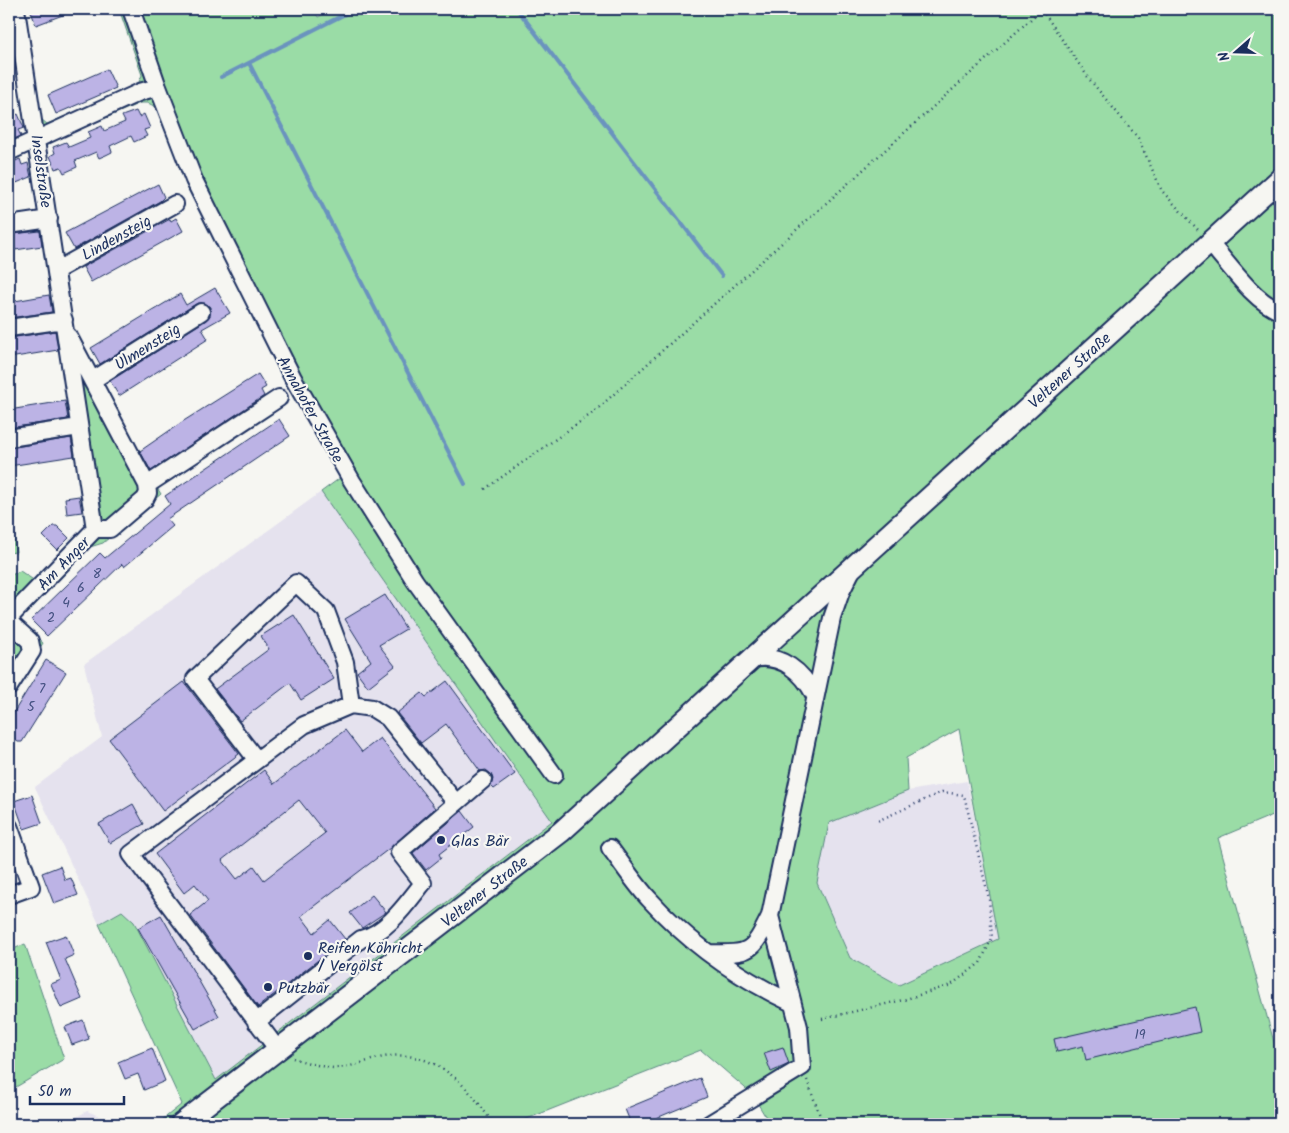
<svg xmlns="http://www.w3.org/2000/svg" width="1289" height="1133" font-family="Kalam,sans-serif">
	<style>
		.built { fill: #e5e2ee }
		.green { fill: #9adca6; stroke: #5a8682; fill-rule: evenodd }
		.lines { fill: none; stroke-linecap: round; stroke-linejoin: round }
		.stream { stroke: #6a93be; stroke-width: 4 }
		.building { fill: #bcb3e5; stroke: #1b2f5e; fill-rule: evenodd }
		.minor-casing { stroke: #1b2f5e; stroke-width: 20 }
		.major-casing { stroke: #1b2f5e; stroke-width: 24 }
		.path { stroke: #1b2f5e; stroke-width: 2.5; stroke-dasharray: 1 4; stroke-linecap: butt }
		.minor { stroke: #f6f6f2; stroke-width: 16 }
		.major { stroke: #f6f6f2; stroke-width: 20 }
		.poi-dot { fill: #1b2f5e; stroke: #f6f6f2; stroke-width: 2 }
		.labels { text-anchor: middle; stroke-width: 4.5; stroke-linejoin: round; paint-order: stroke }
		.number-label { font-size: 14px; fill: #435080 }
		.street-label { font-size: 16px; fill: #1b2f5e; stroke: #f6f6f2 }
		.poi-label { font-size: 16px; fill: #1b2f5e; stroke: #f6f6f2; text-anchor: start }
	</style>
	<rect width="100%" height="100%" fill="#f6f6f2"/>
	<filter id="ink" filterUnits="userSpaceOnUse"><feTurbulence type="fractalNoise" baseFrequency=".02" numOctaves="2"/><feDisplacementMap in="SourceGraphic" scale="10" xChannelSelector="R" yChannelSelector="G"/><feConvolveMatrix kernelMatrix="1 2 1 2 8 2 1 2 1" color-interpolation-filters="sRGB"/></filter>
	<g filter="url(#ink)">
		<path class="built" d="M 321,492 L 552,821 L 216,1080 L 134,922 L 122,911 L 99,924 L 35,787 L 102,737 L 84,664 Z
			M 967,781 L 998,939 L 899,985 L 850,958 L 817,883 L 829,822 L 908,791 Z
			M 87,1111 L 119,1124 L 64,1124 Z"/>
		<path class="green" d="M 119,9 L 313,9 L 318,17 L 334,9 L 1280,9 L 1280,812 L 1218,838 L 1280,1064 L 1280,1122 L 1273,1124 L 770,1124 L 752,1094 L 701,1050 L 514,1124 L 157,1124 L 182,1104 L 99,924 L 122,911 L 134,922 L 216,1080 L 552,821 L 321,492 L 340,478 C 271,358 209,235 156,107 L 148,103 L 140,103 L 51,142 L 47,145 L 45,150 L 72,326 L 135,453 L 161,494 L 103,543 L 90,547 L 20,618 L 20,623 L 43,643 L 9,699 L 9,576 L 20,571 L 35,581 L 90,523 L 41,119 L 47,124 L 133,87 L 139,82 L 142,75 ZM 959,729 L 998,939 L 899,985 L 850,958 L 817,883 L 829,823 L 908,791 L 906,758 Z
			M 9,504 L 16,552 L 9,553 Z
			M 25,944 L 64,1059 L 9,1091 L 9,951 Z"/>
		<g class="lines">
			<path class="stream" d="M 517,9 L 722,276
				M 249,63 L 465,484
				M 221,77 L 355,9"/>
		</g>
		<path class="building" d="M 30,9 L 76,9 L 76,10 L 36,25 Z
			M 107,69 L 116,88 L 56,114 L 48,95 Z
			M 9,108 L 12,117 L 18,114 L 24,128 L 18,130 L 21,136 L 9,141 Z
			M 136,111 L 139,117 L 144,114 L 150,128 L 144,130 L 147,136 L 134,142 L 131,136 L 110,146 L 112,152 L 106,155 L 99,158 L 96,152 L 75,161 L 77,167 L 64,173 L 61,167 L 55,169 L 50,156 L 55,153 L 53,147 L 66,142 L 69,147 L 90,138 L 88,132 L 102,126 L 104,131 L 125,122 L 122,116 Z
			M 20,159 L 22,165 L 28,163 L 31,177 L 9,186 L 9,164 Z
			M 158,184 L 164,197 L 160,201 L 74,249 L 65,233 Z
			M 176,218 L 183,231 L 91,282 L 83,267 L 170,219 L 171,221 Z
			M 40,231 L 42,246 L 15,250 L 13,234 Z
			M 215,288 L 230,313 L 202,329 L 208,339 L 119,396 L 110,381 L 206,320 L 210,316 L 210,307 L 205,303 L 196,304 L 100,364 L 91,348 L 180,294 L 186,305 Z
			M 49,295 L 52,312 L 9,318 L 9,302 Z
			M 55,331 L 58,350 L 9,358 L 10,338 Z
			M 258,374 L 266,387 L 261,390 L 264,396 L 151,471 L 140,451 L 182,422 Z
			M 65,401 L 68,419 L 9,428 L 9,410 Z
			M 279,419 L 290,436 L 167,519 L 173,526 L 124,567 L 122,564 L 47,636 L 31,620 L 100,553 L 105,558 L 170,504 L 165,496 Z
			M 71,438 L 74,456 L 9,466 L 9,448 Z
			M 79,496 L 82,512 L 67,514 L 65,498 Z
			M 53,526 L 57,526 L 69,538 L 57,550 L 43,536 Z
			M 385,595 L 406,629 L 379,645 L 395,666 L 368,687 L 357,672 L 371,661 L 345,619 Z
			M 294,615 L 334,679 L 301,700 L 290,683 L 240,721 L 215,689 L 269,649 L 261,636 Z
			M 46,660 L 66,672 L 22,742 L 18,742 L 9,736 L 9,720 Z
			M 447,681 L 515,774 L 494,789 L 491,786 L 493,779 L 491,774 L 486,770 L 480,771 L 446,724 L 421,743 L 397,713 L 422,693 L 426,697 Z
			M 184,682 L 239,754 L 163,811 L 109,739 Z
			M 345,730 L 362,752 L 380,738 L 435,808 L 390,848 L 301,916 L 314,933 L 330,920 L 345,939 L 258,1007 L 190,915 L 208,901 L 195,884 L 184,893 L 155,854 L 264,770 L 274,784 ZM 299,800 L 325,833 L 264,880 L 254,866 L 237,879 L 222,860 Z
			M 32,795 L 42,823 L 24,829 L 14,801 Z
			M 133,804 L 144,824 L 110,843 L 99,824 Z
			M 462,811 L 474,827 L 439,854 L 441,858 L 426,870 L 413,853 Z
			M 60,866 L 65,880 L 71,878 L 78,895 L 54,904 L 42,873 Z
			M 372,895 L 386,912 L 362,928 L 350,913 Z
			M 161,915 L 219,1016 L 195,1029 L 138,928 Z
			M 66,935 L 74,955 L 65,959 L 82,999 L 61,1008 L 51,984 L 61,980 L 46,942 Z
			M 1195,1007 L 1200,1032 L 1086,1060 L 1083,1046 L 1057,1052 L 1054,1039 Z
			M 83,1020 L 89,1039 L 72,1045 L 65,1027 Z
			M 783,1047 L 789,1064 L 771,1072 L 764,1053 Z
			M 152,1048 L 165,1081 L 144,1090 L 138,1074 L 125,1079 L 118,1062 Z
			M 700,1078 L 707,1097 L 642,1124 L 631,1124 L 625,1109 Z"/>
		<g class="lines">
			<defs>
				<path id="minor" d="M 16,9 L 95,529
					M 131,9 L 158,87 L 194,180 L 293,378 L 352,481 L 415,581 L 554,775
					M 9,152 L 140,92 L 158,87
					M 9,225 L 49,219
					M 1209,242 C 1228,263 1254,302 1280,311
					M 57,270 L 175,204
					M 9,328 L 64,320
					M 69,337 L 147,485
					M 93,380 L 201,312
					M 9,438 L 79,427
					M 95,529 L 110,529 L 145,499 L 148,493 L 147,485 L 279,398
					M 9,618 L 95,529
					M 9,622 L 30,641 L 32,651 L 9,687
					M 753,659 C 781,653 803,672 815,696
					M 256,759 L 195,679 L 296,583 L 326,611 L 345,662 L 351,705
					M 9,826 L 31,887 L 9,895
					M 610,848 C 623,865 635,884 650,900 C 690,944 739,978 792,1003
					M 709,953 C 750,954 752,953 770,916
					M 256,1022 L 361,939 C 387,933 407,903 423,883 L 399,852 L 483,780
					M 278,1050 L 131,854 L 304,725 L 351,705 L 372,708 L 388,718 L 456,803
					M 709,1124 L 802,1067 L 799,1027 L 770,916 L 832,618 L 841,592 L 851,572"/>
				<path id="major" d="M 181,1124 L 561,832 L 1280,179"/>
			</defs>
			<use href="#minor" class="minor-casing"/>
			<use href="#major" class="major-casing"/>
			<path class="path" d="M 1042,10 L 1090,80 L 1138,138 L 1162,191 L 1200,232
				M 485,489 L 594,412 L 1042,9
				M 822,1019 L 903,1000 L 951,985 L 980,963 L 992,938 L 989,899 L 964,795 L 942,792 L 875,822
				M 293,1058 C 304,1062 322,1067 334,1068 C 352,1068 372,1058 390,1056 C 438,1051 470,1088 493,1124
				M 807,1080 L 823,1124"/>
			<use href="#minor" class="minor"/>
			<use href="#major" class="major"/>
		</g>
	</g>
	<g class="poi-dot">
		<circle cx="441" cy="840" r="5"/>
		<circle cx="308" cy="956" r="5"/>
		<circle cx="268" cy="987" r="5"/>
	</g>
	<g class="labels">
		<g class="number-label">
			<text x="97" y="578">8</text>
			<text x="81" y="592">6</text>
			<text x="66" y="607">4</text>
			<text x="51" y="622">2</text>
			<text x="42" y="693">7</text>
			<text x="31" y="711">5</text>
			<text x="1140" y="1039">19</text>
		</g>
		<g class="street-label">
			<text transform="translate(42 171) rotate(82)" y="6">Inselstraße</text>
			<text transform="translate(116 237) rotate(-29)" y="6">Lindensteig</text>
			<text transform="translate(147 346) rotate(-32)" y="6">Ulmensteig</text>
			<text transform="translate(1069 370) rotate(-42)" y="6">Veltener Straße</text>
			<text transform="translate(311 409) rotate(61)" y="6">Annahofer Straße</text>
			<text transform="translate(63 563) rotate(-46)" y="6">Am Anger</text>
			<text transform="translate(484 891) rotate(-38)" y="6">Veltener Straße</text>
		</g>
		<g class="poi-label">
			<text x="451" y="846">Glas Bär</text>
			<text x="318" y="953">Reifen Köhricht<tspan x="318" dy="18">/ Vergölst</tspan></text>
			<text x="278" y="993">Putzbär</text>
		</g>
	</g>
	<rect width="1289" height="1133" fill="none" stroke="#f6f6f2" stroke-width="30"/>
	<rect x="15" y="15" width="1259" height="1103" fill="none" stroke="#1b2f5e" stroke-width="2" filter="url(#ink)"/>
	<g transform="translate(1236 52) rotate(250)" stroke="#f6f6f2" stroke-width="4" paint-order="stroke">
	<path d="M0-4L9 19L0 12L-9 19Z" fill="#1b2f5e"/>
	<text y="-8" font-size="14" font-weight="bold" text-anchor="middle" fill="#1b2f5e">N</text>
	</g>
	<path d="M30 1096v8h94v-8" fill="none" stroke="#1b2f5e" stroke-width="2.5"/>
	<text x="38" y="1096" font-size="15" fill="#1b2f5e" stroke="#f6f6f2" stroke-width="4" paint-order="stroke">50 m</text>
</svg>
